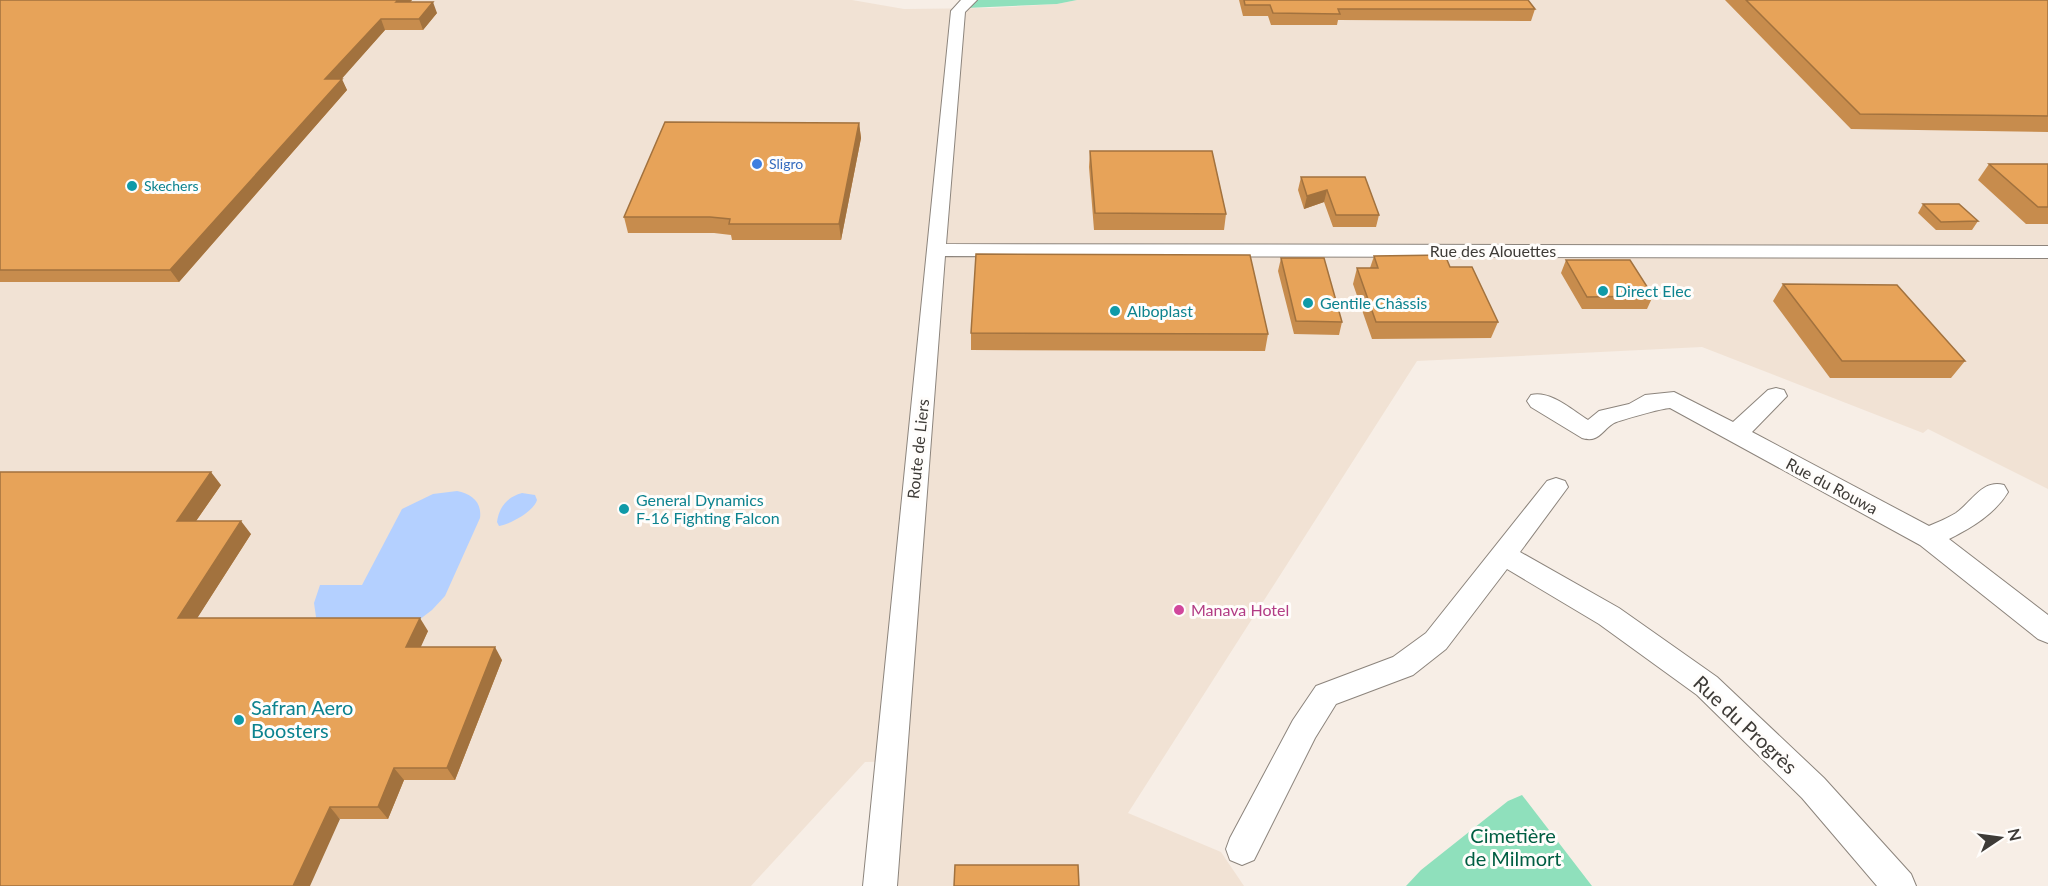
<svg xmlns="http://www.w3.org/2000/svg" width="2048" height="886" font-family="Lato,sans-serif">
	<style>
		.built { fill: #f1e2d4 }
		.green { fill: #8fe0bc }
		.water { fill: #b4d0ff }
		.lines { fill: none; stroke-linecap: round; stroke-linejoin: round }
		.minor-casing { stroke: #8c847c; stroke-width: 2 }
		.minor { fill: #fff; fill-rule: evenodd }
		.wall { fill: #c78c4d }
		.shaded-wall { fill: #a2723e }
		.building { fill: #e7a359; stroke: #a2723e; stroke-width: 1.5 }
		.shop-dot { fill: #3f7fe0; stroke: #fffdfb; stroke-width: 2 }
		.culture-dot { fill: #0f9aa8; stroke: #fffdfb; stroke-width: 2 }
		.hotel-dot { fill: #d1479c; stroke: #fffdfb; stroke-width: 2 }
		.labels { text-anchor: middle; stroke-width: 6; stroke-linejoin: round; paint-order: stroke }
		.far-shop-label { font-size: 14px; fill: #366cbe; stroke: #fffdfb; text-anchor: start }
		.far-culture-label { font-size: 14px; fill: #0d838f; stroke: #fffdfb; text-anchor: start }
		.street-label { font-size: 16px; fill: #3e3b37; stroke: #fffdfb }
		.culture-label { font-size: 16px; fill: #0d838f; stroke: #fffdfb; text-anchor: start }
		.hotel-label { font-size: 16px; fill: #b23c85; stroke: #fffdfb; text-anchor: start }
		.near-culture-label { font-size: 20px; fill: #0d838f; stroke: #fffdfb; text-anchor: start }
		.near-street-label { font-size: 20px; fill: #3e3b37; stroke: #fffdfb }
		.near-park-label { font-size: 20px; fill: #005e42; stroke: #fffdfb }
	</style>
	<rect width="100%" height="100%" fill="#f7eee6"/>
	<path class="built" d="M 0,0 L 852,0 L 904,9 L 992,8 L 1057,4 L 1077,0 L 2048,0 L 2048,489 L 1928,429 L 1923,433 L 1702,347 L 1417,361 L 1128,813 L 1221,852 L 1244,886 L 897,886 L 906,761 L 865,762 L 751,886 L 0,886 Z"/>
	<path class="green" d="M 976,0 L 1077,0 L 1057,4 L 966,8 Z
		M 1522,795 L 1592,886 L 1406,886 L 1421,870 L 1508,801 Z"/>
	<path class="water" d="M 457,491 C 472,494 482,502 480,518 L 445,596 L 432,610 L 415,623 L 318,631 L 314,603 L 320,585 L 362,585 L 402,509 L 433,494 Z
		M 522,493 L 535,495 L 537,500 C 534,511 511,524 499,526 L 497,522 C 499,507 507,497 522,493 Z"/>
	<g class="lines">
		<defs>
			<path id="minor" d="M 961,0 L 977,0 L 965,12 L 946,244 L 2048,246 L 2048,258 L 945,256 L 897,886 L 863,886 L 951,11 Z
				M 1776,388 L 1784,390 L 1787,396 L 1752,432 L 1929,526 C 1938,522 1948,518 1956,513 C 1972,502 1982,479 2004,485 L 2008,492 C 1995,514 1971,528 1949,539 L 2048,615 L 2048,643 L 2038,639 L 1920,545 L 1670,408 C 1663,408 1621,420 1614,423 C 1601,431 1599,443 1582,438 L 1531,407 L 1527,401 L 1531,395 C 1550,390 1572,410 1588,420 L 1599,411 L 1629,404 L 1645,395 L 1674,392 L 1733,422 L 1768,390 Z
				M 1556,478 L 1565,481 L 1568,487 L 1520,552 L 1619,608 L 1717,677 L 1824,778 L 1911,874 L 1916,886 L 1877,886 L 1802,798 L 1697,695 L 1599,624 L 1507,569 L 1446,649 L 1413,675 L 1336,704 L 1315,738 L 1254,860 L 1242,865 L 1230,860 L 1226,849 L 1230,838 L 1293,720 L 1316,686 L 1393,657 L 1426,633 L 1547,481 Z"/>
		</defs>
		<use href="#minor" class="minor-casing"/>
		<use href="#minor" class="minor"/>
	</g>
	<path class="wall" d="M 0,0 L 412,0 L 410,2 L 437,13 L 423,30 L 385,30 L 341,79 L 347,90 L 179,282 L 0,282 Z
		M 1239,0 L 1528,0 L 1535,9 L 1531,21 L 1338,20 L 1337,25 L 1271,25 L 1268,16 L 1243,16 Z
		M 1725,0 L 2048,0 L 2048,132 L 1851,129 Z
		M 859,123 L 861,138 L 841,240 L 732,240 L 731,235 L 714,233 L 628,233 L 624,217 Z
		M 1090,151 L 1226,214 L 1224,230 L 1094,230 L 1089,167 Z
		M 1989,164 L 2048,164 L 2048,224 L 2026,224 L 1978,180 Z
		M 1301,177 L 1379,215 L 1376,227 L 1333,227 L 1324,202 L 1304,209 L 1298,190 Z
		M 1923,204 L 1978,221 L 1972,230 L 1936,230 L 1918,213 Z
		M 1374,256 L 1450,267 L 1498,322 L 1491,338 L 1372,339 L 1353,284 L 1357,268 L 1370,268 Z
		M 1281,258 L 1342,322 L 1339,335 L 1294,334 L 1278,271 Z
		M 1566,260 L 1653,296 L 1647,309 L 1582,309 L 1561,273 Z
		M 1783,284 L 1965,361 L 1951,378 L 1830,378 L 1773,301 Z
		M 971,333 L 1268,334 L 1265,351 L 971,350 Z
		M 0,472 L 221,485 L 196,521 L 251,534 L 197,618 L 428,631 L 420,647 L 502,660 L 455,780 L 404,780 L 388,819 L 340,819 Z"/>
	<path class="shaded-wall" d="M 398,0 L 412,0 L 400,13 L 396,2 Z
		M 433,2 L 437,13 L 423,30 L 419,19 Z
		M 381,19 L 385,30 L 331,91 L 325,79 Z
		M 342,79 L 347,90 L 179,282 L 170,270 Z
		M 859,123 L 861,138 L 841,240 L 839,224 Z
		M 1327,190 L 1324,202 L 1304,209 L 1307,196 Z
		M 211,472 L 221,485 L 187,534 L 177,521 Z
		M 241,521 L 251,534 L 189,631 L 178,618 Z
		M 420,618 L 428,631 L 415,660 L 406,647 Z
		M 495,647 L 502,660 L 455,780 L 447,768 Z
		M 394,768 L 404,780 L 388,819 L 378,807 Z
		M 330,807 L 340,819 L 310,886 L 293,886 Z"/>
	<path class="building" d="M 0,0 L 398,0 L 396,2 L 433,2 L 419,19 L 381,19 L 325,79 L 342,79 L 170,270 L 0,270 Z
		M 1244,0 L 1528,0 L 1535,9 L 1338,9 L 1340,14 L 1273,13 L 1270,5 L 1245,5 Z
		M 1746,0 L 2048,0 L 2048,116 L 1860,114 Z
		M 665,122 L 859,123 L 839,224 L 729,224 L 730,219 L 710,217 L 624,217 Z
		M 1090,151 L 1212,151 L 1226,214 L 1095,213 Z
		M 1989,164 L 2048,164 L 2048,207 L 2038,207 Z
		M 1301,177 L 1365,177 L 1379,215 L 1336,215 L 1327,190 L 1307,196 Z
		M 1923,204 L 1959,204 L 1978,221 L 1941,222 Z
		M 976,254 L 1250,255 L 1268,334 L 971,333 Z
		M 1445,255 L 1450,267 L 1472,267 L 1498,322 L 1376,322 L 1357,268 L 1378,268 L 1374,256 Z
		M 1281,258 L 1324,258 L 1342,322 L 1296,321 Z
		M 1566,260 L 1630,260 L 1653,296 L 1587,297 Z
		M 1783,284 L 1897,285 L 1965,361 L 1842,361 Z
		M 0,472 L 211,472 L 177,521 L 241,521 L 178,618 L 420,618 L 406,647 L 495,647 L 447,768 L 394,768 L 378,807 L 330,807 L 293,886 L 0,886 Z
		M 955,865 L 1078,865 L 1079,886 L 954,886 Z"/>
	<circle class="shop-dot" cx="757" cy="164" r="6"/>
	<g class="culture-dot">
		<circle cx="132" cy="186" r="6"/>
		<circle cx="1603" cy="291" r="6"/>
		<circle cx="1308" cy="303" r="6"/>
		<circle cx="1115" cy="311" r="6"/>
		<circle cx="624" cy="509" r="6"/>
		<circle cx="239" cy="720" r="6"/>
	</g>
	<circle class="hotel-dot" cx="1179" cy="610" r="6"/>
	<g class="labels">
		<g class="far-shop-label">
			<text x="769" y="169">Sligro</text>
		</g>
		<g class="far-culture-label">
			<text x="144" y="191">Skechers</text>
		</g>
		<g class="street-label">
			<text x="1493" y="257">Rue des Alouettes</text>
			<text transform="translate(918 449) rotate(-84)" y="6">Route de Liers</text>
			<text transform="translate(1832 486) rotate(28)" y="6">Rue du Rouwa</text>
		</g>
		<g class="culture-label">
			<text x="1615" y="297">Direct Elec</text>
			<text x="1320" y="309">Gentile Châssis</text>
			<text x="1127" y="317">Alboplast</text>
			<text x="636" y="506">General Dynamics<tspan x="636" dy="18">F-16 Fighting Falcon</tspan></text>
		</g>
		<g class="hotel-label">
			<text x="1191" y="616">Manava Hotel</text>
		</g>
		<g class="near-culture-label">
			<text x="251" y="715">Safran Aero<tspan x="251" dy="23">Boosters</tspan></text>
		</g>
		<g class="near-street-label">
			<text transform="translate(1745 725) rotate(43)" y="7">Rue du Progrès</text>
		</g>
		<g class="near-park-label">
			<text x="1513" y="843">Cimetière<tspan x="1513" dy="23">de Milmort</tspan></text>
		</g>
	</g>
	<g transform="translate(2000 838) rotate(77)" stroke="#fffdfb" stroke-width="4.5" paint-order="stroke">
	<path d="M0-4.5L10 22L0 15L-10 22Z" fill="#3e3b37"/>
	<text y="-9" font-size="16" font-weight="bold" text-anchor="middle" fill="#3e3b37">N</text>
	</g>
</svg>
